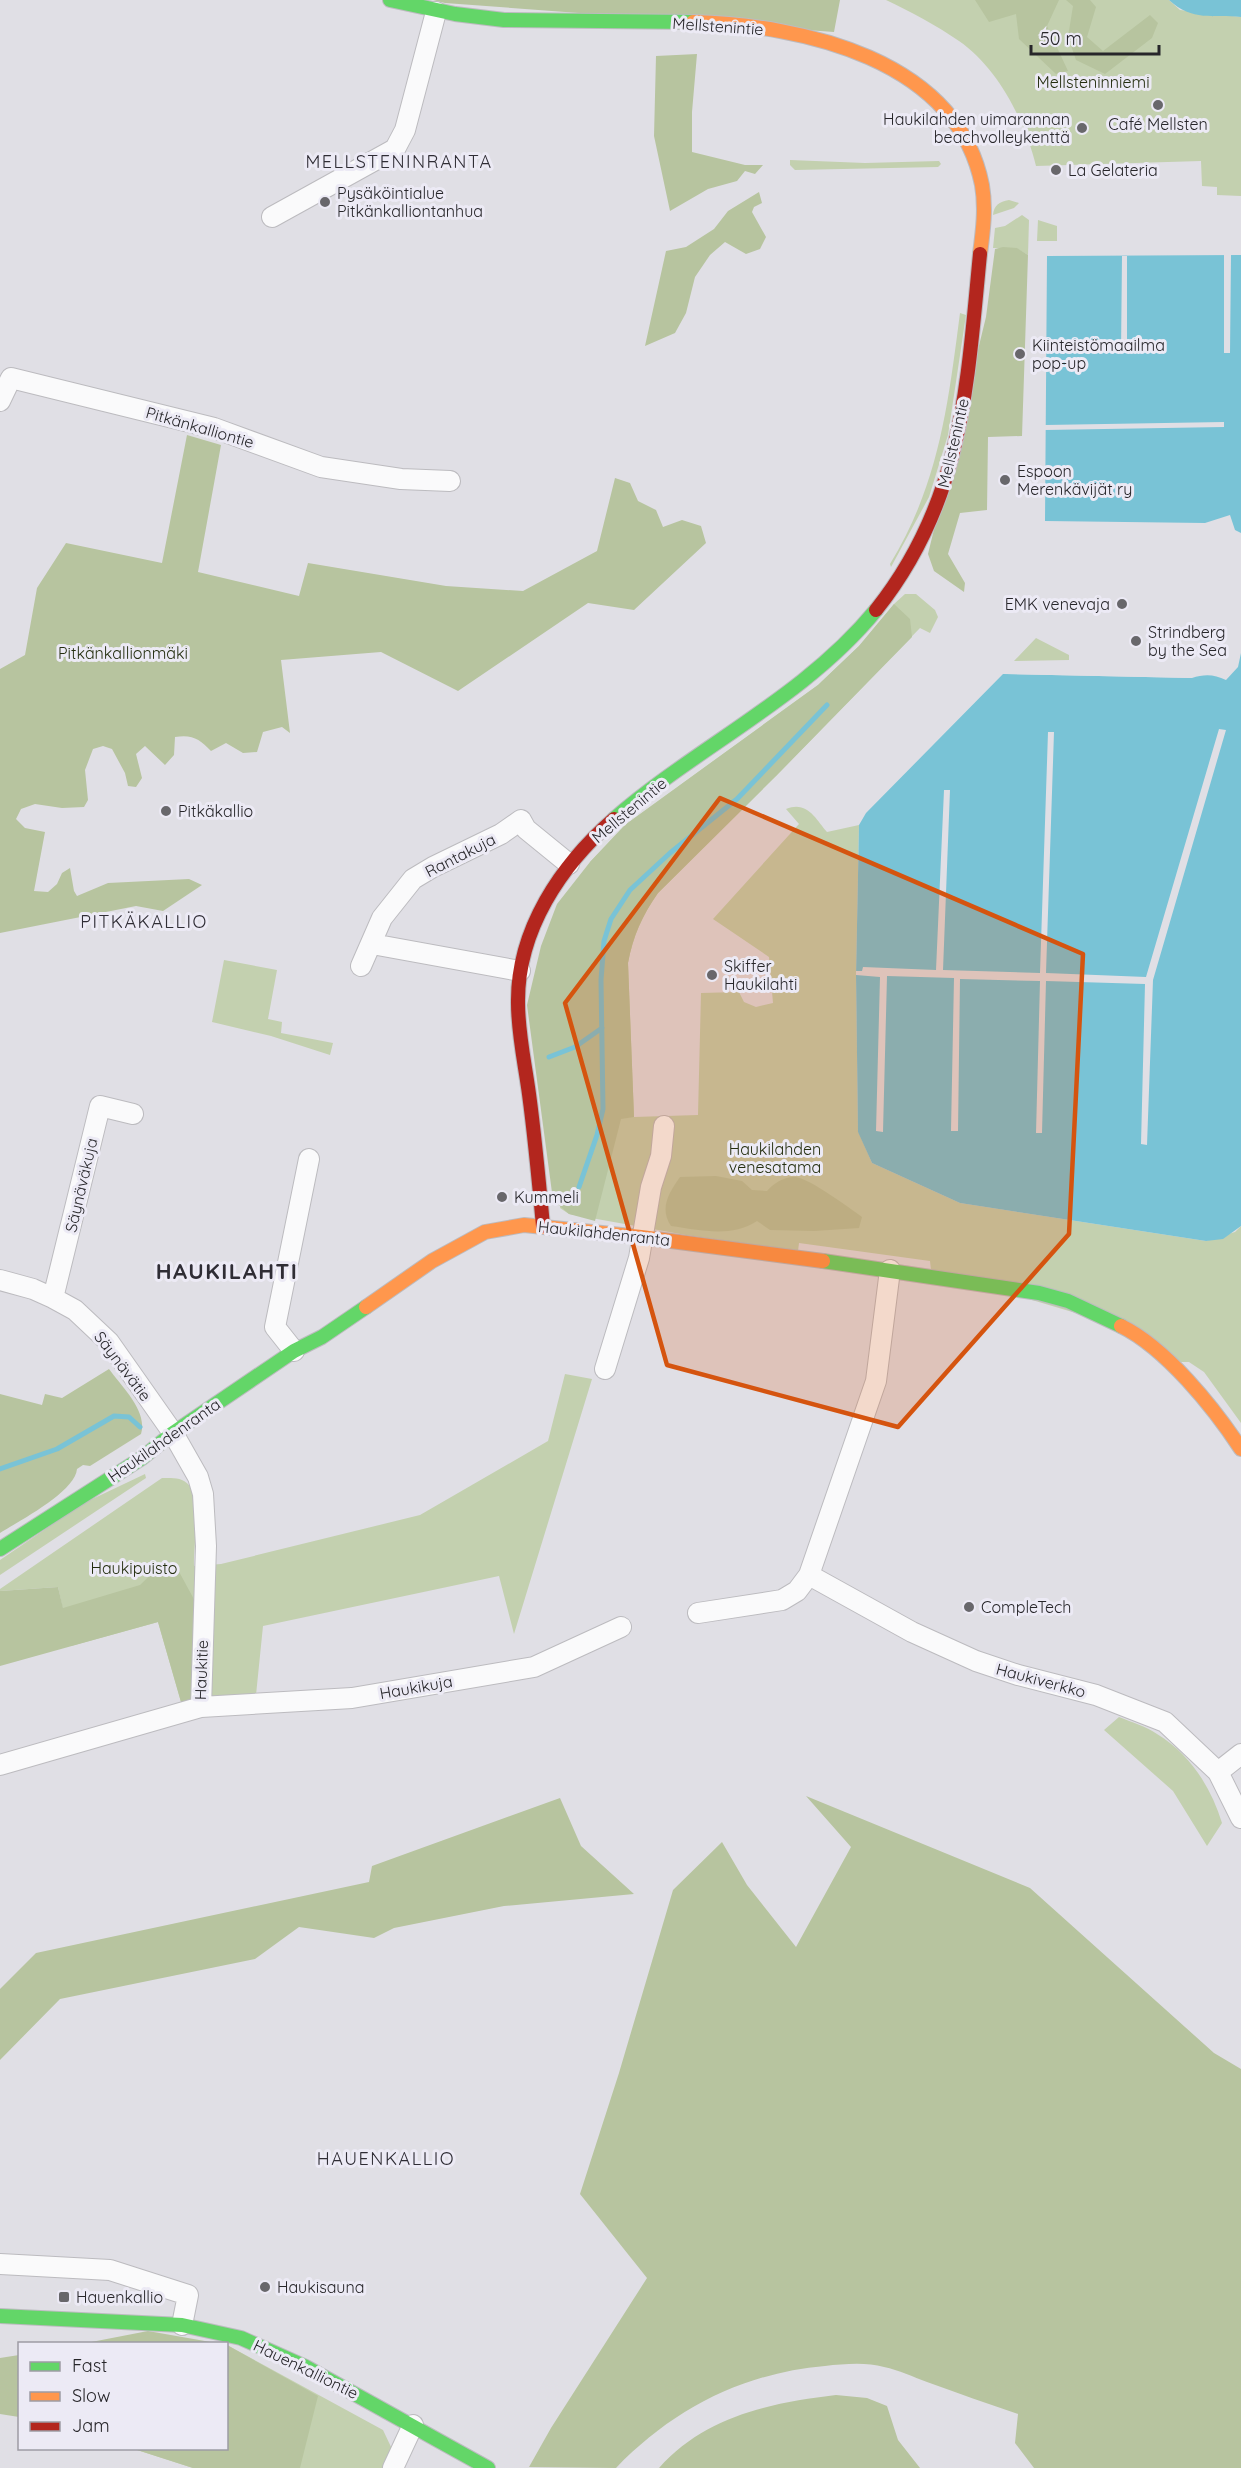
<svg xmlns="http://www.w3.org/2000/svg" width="1241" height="2468" font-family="Quicksand,sans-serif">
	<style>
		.green { fill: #c3d0af }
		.forest { fill: #b7c49f }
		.water { fill: #79c3d6 }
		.pier { fill: #e0dfe5 }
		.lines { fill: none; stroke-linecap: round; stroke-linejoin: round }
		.stream { stroke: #79c3d6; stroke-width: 5 }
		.street-casing { stroke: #bcbbbf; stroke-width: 22 }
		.fast-casing { stroke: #bcbbbf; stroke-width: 16 }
		.slow-casing { stroke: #bcbbbf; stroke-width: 16 }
		.jam-casing { stroke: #bcbbbf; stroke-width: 16 }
		.street { stroke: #fafafb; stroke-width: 20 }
		.fast { stroke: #63d668; stroke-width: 14 }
		.slow { stroke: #ff974d; stroke-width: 14 }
		.jam { stroke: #b3261e; stroke-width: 14 }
		.marked { fill: #d5540f; fill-opacity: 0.2; stroke: #d5540f; stroke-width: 4.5; stroke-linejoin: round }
		.poi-dot { fill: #68676b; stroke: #eceaf5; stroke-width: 2 }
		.labels { text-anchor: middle; stroke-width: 6; stroke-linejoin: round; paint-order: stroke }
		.street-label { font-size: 16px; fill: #27262a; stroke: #eceaf5 }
		.park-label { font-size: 16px; fill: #242e0f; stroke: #eceaf5 }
		.poi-label { font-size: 16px; fill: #27262a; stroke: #eceaf5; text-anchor: start }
		.neighbourhood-label { font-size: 18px; letter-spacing: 1.5px; fill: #2f2d35; stroke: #eceaf5 }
		.district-label { font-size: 22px; font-weight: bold; letter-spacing: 1.5px; fill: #2f2d35; stroke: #eceaf5 }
	</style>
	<rect width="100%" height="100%" fill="#e0dfe5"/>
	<path class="green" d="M 886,0 L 1169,0 L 1180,10 L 1241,17 L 1241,196 L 1217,195 L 1217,187 L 1202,186 L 1201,161 L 1036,166 C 1025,121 998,68 959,41 C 936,25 911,12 886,0 Z
		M 790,160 L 865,163 L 939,161 L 941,164 L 938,167 L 795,170 L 790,165 Z
		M 1009,200 L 1019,203 L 1014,208 L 993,215 C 994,205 999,202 1009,200 Z
		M 1022,215 L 1029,220 L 1028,255 L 1016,248 L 993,248 L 995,228 L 1005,226 Z
		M 1038,220 L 1057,226 L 1057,241 L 1037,241 Z
		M 960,313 L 966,315 L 948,435 L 929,497 L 891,567 L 890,564 C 939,484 948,405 960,313 Z
		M 905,594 L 916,594 L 935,610 L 938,617 L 930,633 L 920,628 L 777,775 L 658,893 C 642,916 633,936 628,963 L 634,1117 L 698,1115 L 701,993 L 739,992 L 744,1002 L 756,1007 L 773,1003 L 769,957 L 713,919 L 799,824 L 786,809 C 807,800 816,819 827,832 L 859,825 L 856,975 L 858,1131 L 872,1163 L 960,1203 L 1206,1241 L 1235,1232 L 1241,1226 L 1241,1423 L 1204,1372 L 1189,1362 L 1181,1362 L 1143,1333 L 931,1270 L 930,1261 L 799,1243 L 798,1251 L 686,1235 L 569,1214 L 560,1208 L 590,862 L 625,825 L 818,685 L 859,646 L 894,604 Z
		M 1036,638 L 1069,655 L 1069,660 L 1014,661 Z
		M 224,960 L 277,970 L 268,1019 L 282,1022 L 281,1033 L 333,1043 L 330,1055 L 271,1036 L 212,1022 Z
		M 565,1374 L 592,1379 L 514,1634 L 499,1576 L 263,1626 L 256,1695 L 181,1702 L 158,1622 L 71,1646 L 58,1587 L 0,1591 L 0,1589 L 162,1478 C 172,1478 182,1477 189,1485 C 202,1500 193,1547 194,1566 L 221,1564 L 420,1515 L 548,1441 Z
		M 145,1474 L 146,1478 L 0,1575 L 0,1560 L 84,1503 Z
		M 1119,1717 C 1131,1722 1146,1726 1157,1734 C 1190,1754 1211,1787 1222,1823 L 1207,1846 L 1173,1791 L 1104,1730 Z
		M 227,2345 L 383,2430 L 392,2449 L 383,2468 L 193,2468 L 134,2449 L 226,2448 Z"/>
	<path class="forest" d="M 433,0 L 840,0 L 834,32 L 445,3 Z
		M 975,0 L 1059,0 L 1047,26 L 1068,71 L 1056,74 L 1019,39 L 1016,14 L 989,22 Z
		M 1066,0 L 1090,0 L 1096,7 L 1087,37 L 1103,51 L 1150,15 L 1158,23 L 1152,38 L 1105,74 L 1076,60 L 1068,37 L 1073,6 Z
		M 697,54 L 692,112 L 692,152 L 745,165 L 763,165 L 755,174 L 745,171 L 737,181 L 708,189 L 670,211 L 654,136 L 656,56 Z
		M 759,192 L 762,203 L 754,207 L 752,212 L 766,237 L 760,249 L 746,254 L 725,242 L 710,255 L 695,277 L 686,313 L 675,333 L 645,346 L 666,251 L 686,247 L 714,229 L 728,211 Z
		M 1003,247 L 1017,248 L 1028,255 L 1022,436 L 988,437 L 987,510 L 960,513 L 948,554 L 965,583 L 964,592 L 934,571 L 928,554 L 986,317 L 995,249 Z
		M 187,435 L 221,445 L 198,572 L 299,596 L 308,563 L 446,586 L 523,591 L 597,551 L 615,478 L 630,483 L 638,501 L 656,510 L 663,527 L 682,520 L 701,526 L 706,543 L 634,610 L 588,603 L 458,691 L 381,652 L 281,660 L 290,733 L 282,727 L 263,732 L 257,752 L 243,753 L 226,743 L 211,751 C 200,739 192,734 175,737 L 174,755 L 165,765 L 145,746 L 136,754 L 142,778 L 136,787 L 128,786 L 125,773 L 112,749 L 103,746 L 93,749 L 85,770 L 88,800 L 84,807 L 62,808 L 35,804 L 21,809 L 16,819 L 25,828 L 45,832 L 34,891 L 48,892 L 57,884 L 62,873 L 70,868 L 74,891 L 77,896 L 108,883 L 189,879 L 202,885 L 163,911 L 136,906 L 0,933 L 0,669 L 25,655 L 37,588 L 66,543 L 162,563 Z
		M 894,604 L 910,619 L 912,637 L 777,775 L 658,893 C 642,916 633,936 628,963 L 634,1117 L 621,1119 L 595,1221 L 569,1214 L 553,1200 L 527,1005 L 541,946 L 557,904 L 590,862 L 625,825 L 818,685 L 859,646 Z
		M 716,1176 L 742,1181 L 752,1190 L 767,1191 C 773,1184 784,1176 796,1177 C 810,1179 850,1208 862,1217 L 859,1228 L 814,1231 L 770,1230 L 757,1221 C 731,1238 700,1230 671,1226 C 659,1208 669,1193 680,1177 Z
		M 109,1369 C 122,1387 148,1411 141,1434 L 90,1466 L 83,1465 L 77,1469 C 75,1492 19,1521 0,1533 L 0,1394 L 42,1405 L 45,1394 L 62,1398 Z
		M 164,1562 L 177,1568 L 196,1603 L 194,1700 L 181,1702 L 158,1622 L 0,1666 L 0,1591 L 58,1587 L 63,1608 L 140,1585 Z
		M 806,1796 L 1030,1888 L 1214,2053 L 1241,2069 L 1241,2468 L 1034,2468 L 1015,2443 L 1018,2414 C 988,2404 958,2393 927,2382 C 913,2377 899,2370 884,2367 C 866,2362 844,2364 825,2366 C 743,2373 673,2409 616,2468 L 529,2467 L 551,2428 L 647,2278 L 580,2194 L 619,2073 L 673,1890 L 722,1842 L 747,1885 L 796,1947 L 851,1847 Z
		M 560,1798 L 581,1846 L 634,1894 L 504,1906 L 394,1928 L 374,1938 L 299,1927 L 255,1959 L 60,1999 L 0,2060 L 0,1989 L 36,1953 L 369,1882 L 372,1866 Z
		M 148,2331 L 222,2344 L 81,2344 Z
		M 227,2345 L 318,2396 L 300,2468 L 193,2468 L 134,2449 L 226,2448 Z
		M 19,2355 L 19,2417 L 0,2414 L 0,2358 Z
		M 836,2395 L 867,2398 L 887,2406 L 898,2440 L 920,2468 L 659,2468 C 705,2416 770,2403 836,2395 Z"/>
	<path class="water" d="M 1169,0 L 1241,0 L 1241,17 C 1212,14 1193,22 1169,0 Z
		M 1241,255 L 1241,533 L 1235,530 L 1230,515 L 1205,523 L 1045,521 L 1047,256 Z
		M 1241,653 L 1241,1226 L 1223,1239 L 1206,1241 L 960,1203 L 872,1163 L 858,1132 L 856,975 L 859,825 L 866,813 L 1003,674 L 1192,678 C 1204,674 1214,674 1226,680 L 1238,667 Z"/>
	<path class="pier" d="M 1224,255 L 1231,255 L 1230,353 L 1224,353 Z
		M 1122,256 L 1127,256 L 1127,352 L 1121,352 Z
		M 1224,422 L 1224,427 L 1045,430 L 1045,425 Z
		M 1007,671 L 1191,675 L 1192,675 L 1192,678 L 1007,674 Z
		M 1219,729 L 1226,730 L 1153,980 L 1147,1145 L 1141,1144 L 1145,984 L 1046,981 L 1042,1133 L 1036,1133 L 1040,981 L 960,979 L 958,1131 L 951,1131 L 954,978 L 887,976 L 883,1132 L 876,1131 L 880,977 L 856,975 L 856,971 L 862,971 L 863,967 L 936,970 L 944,790 L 950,790 L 943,970 L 1040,973 L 1048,732 L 1054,732 L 1046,973 L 1146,977 Z"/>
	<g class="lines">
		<path class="stream" d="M 549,1057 L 575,1047 L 602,1028
			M 579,1187 L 597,1135 L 603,1109 L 601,980 L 604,941 L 611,919 L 630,890 L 670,853 L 737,799 L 827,705
			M 0,1469 L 57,1449 L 114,1416 L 129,1417 L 140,1427"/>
		<defs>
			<path id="street" d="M 272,217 L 395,149 L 405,130 L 436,12
				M 0,401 L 11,378 L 214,428 L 321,467 L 401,479 L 450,481
				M 372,944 L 520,971
				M 361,966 L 382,918 L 413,879 L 433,867 L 501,834 L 521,820 L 526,829 L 569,864
				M 890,1270 L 876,1381 L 809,1575 L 912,1632 L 976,1661 L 1018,1675 L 1096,1695 L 1165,1722 L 1218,1772 L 1241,1818
				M 0,1280 L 33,1289 L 53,1298 L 75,1310 L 109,1342 L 173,1433 L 198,1477 L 203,1494 L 206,1546 L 201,1707 L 0,1765
				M 53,1298 L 100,1106 L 133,1114
				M 294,1351 L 275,1327 L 309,1159
				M 605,1369 L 639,1258 L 651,1187 L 661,1156 L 664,1126
				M 698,1613 L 782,1600 L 797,1591 L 809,1575
				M 201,1707 L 352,1698 L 534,1667 L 621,1627
				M 1218,1772 L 1241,1754
				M 0,2264 L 110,2270 L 188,2295 L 182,2325
				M 393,2468 L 413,2425"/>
			<path id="fast" d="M 390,0 L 455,14 L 504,20 L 693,22
				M 614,819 C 698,746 805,697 876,610
				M 823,1261 L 1039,1293 L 1068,1301 L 1121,1326
				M 0,1549 L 142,1458 L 173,1433 L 294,1351 L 322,1337 L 366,1307
				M 0,2316 L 182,2325 L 241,2338 L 306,2367 L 488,2468"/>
			<path id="slow" d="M 693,22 C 802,25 957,59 982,185 C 986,208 983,231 980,254
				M 366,1307 L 432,1261 L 485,1232 L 524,1225 L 641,1237 L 823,1261
				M 1121,1326 C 1166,1348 1214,1408 1241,1449"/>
			<path id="jam" d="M 876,610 C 963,501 967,386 980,254
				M 543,1226 C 539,1182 535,1138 529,1094 C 525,1064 518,1034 518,1003 C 517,930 561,865 614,819"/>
		</defs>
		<use href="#street" class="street-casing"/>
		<use href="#fast" class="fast-casing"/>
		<use href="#slow" class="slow-casing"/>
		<use href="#jam" class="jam-casing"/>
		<use href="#street" class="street"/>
		<use href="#fast" class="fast"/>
		<use href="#slow" class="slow"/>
		<use href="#jam" class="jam"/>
	</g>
	<path class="marked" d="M 720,798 L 1083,954 L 1069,1234 L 898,1427 L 667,1365 L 565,1003 Z"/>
	<g class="poi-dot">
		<circle cx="1158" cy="105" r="6"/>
		<circle cx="1082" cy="128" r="6"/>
		<circle cx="1056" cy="170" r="6"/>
		<circle cx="325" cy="202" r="6"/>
		<circle cx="1020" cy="354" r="6"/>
		<circle cx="1005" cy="480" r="6"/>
		<circle cx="1122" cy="604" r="6"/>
		<circle cx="1136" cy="641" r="6"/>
		<circle cx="166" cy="811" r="6"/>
		<circle cx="712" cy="975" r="6"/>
		<circle cx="502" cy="1197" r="6"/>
		<circle cx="969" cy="1607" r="6"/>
		<circle cx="265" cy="2287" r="6"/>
		<rect x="58" y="2291" width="12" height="12" rx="3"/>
	</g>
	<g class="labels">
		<g class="street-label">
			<text transform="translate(718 26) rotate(4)" y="6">Mellstenintie</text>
			<text transform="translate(200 427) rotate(16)" y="6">Pitkänkalliontie</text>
			<text transform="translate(953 443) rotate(-77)" y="6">Mellstenintie</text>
			<text transform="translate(629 810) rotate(-40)" y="6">Mellstenintie</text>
			<text transform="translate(460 855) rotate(-27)" y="6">Rantakuja</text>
			<text transform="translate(81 1185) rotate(-77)" y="6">Säynäväkuja</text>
			<text transform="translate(604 1233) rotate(6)" y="6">Haukilahdenranta</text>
			<text transform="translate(123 1366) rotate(53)" y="6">Säynävätie</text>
			<text transform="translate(164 1440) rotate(-35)" y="6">Haukilahdenranta</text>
			<text transform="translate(201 1670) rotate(-88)" y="6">Haukitie</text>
			<text transform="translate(1041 1680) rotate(15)" y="6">Haukiverkko</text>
			<text transform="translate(416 1687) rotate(-10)" y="6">Haukikuja</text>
			<text transform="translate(306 2369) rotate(26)" y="6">Hauenkalliontie</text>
		</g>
		<g class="park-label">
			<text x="1093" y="88">Mellsteninniemi</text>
			<text x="123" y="659">Pitkänkallionmäki</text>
			<text x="775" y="1155">Haukilahden<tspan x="775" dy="18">venesatama</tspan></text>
			<text x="134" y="1574">Haukipuisto</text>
		</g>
		<g class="poi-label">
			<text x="1070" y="125" text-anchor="end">Haukilahden uimarannan<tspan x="1070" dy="18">beachvolleykenttä</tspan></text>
			<text x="1158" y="130" text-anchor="middle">Café Mellsten</text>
			<text x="1068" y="176">La Gelateria</text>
			<text x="337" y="199">Pysäköintialue<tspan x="337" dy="18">Pitkänkalliontanhua</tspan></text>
			<text x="1032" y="351">Kiinteistömaailma<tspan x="1032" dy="18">pop-up</tspan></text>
			<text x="1017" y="477">Espoon<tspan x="1017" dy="18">Merenkävijät ry</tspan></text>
			<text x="1110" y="610" text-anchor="end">EMK venevaja</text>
			<text x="1148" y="638">Strindberg<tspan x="1148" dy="18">by the Sea</tspan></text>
			<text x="178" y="817">Pitkäkallio</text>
			<text x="724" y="972">Skiffer<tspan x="724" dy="18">Haukilahti</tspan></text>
			<text x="514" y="1203">Kummeli</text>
			<text x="981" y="1613">CompleTech</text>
			<text x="277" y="2293">Haukisauna</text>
			<text x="76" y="2303">Hauenkallio</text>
		</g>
		<g class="neighbourhood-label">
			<text x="399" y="168">MELLSTENINRANTA</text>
			<text x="144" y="928">PITKÄKALLIO</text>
			<text x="386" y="2165">HAUENKALLIO</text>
		</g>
		<g class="district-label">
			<text x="227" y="1279">HAUKILAHTI</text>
		</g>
	</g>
	<rect x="18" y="2342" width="210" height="108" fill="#eceaf5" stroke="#9d9ca4" stroke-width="1.5"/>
	<rect x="30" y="2362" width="30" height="9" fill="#63d668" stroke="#9d9ca4" stroke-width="1.5"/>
	<text x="72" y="2372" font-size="18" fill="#27262a">Fast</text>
	<rect x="30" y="2392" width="30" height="9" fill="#ff974d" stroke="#9d9ca4" stroke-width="1.5"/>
	<text x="72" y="2402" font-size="18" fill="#27262a">Slow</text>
	<rect x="30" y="2422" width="30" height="9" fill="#b3261e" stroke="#9d9ca4" stroke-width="1.5"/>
	<text x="72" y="2432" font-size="18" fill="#27262a">Jam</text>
	<path d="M1031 45v9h128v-9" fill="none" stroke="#27262a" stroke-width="3"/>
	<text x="1040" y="45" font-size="18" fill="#27262a" stroke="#eceaf5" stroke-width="4.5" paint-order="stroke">50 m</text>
</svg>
